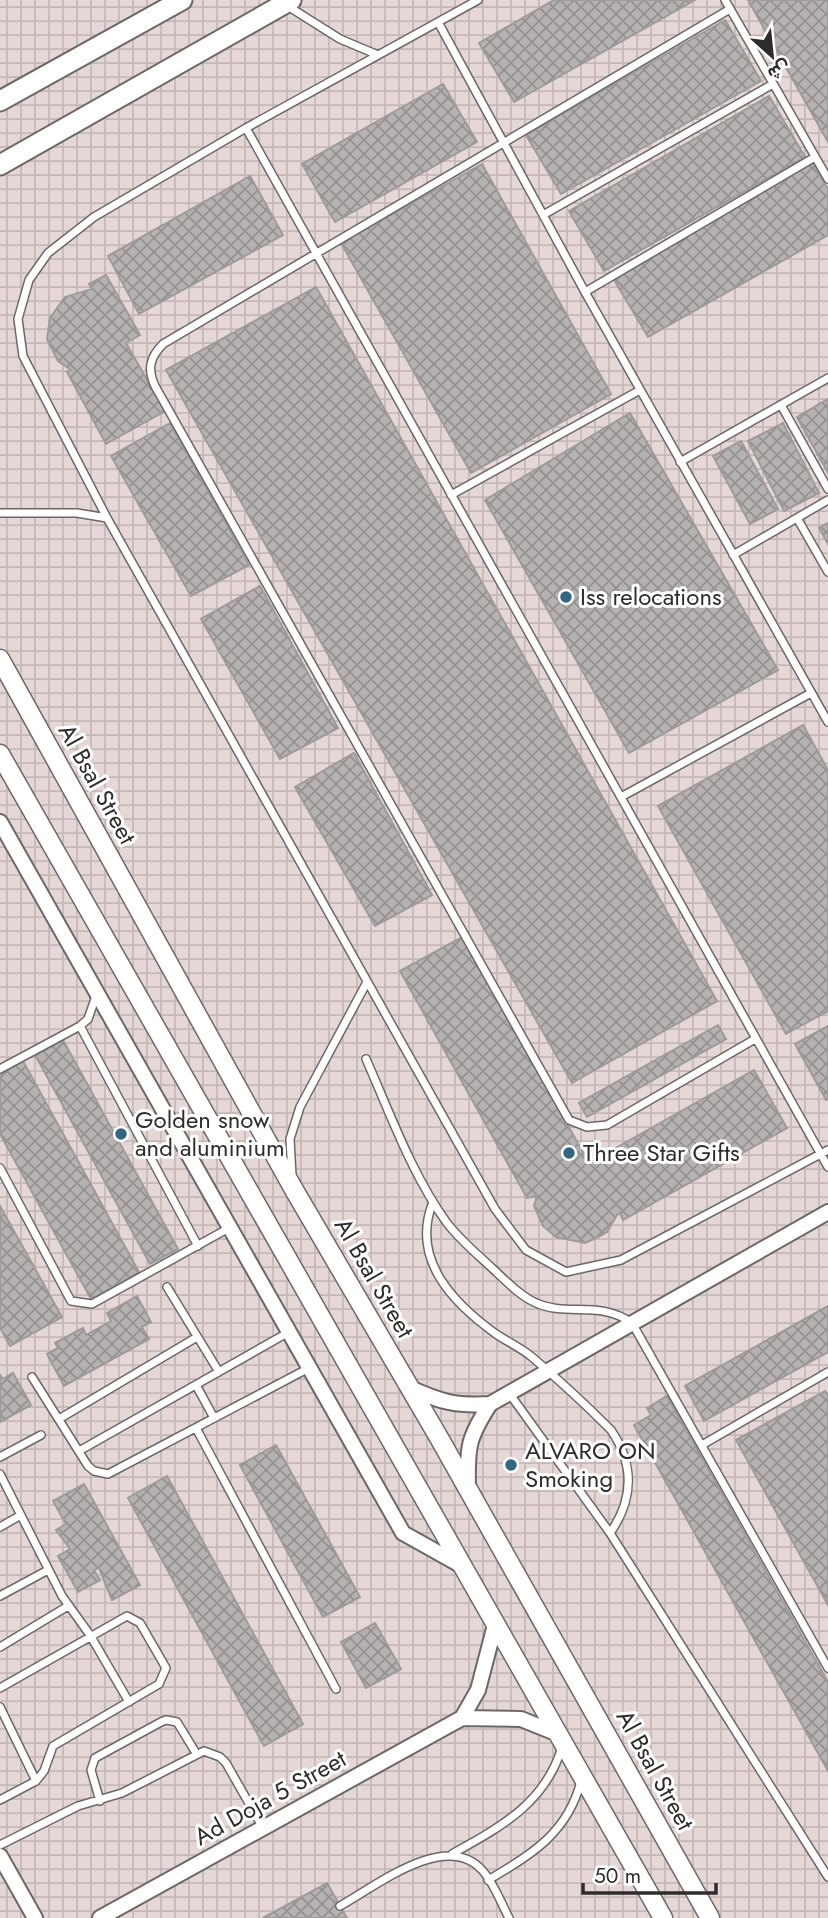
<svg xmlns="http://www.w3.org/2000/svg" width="828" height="1918" font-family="Jost,Vazirmatn,sans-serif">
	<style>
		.industrial { fill: url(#industrial-grid) }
		.building { fill: url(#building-cross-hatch); stroke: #9e9a9a; stroke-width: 2 }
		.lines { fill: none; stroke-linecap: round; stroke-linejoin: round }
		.service-casing { stroke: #6c6868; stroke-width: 10 }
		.minor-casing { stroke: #6c6868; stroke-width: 18 }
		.tertiary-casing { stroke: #6c6868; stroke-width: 21 }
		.secondary-casing { stroke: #6c6868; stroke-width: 23 }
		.service { stroke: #fff; stroke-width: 7 }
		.minor { stroke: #fff; stroke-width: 14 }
		.tertiary { stroke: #fff; stroke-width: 18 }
		.secondary { stroke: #fff; stroke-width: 19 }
		.poi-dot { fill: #316783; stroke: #fff; stroke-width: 2.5 }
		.labels { text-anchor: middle; stroke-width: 6; stroke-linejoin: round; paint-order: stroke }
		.poi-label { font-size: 24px; fill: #2e2c2c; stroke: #fff; text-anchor: start }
		.street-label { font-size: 24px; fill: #2e2c2c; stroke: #fff }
	</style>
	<defs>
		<pattern id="industrial-grid" width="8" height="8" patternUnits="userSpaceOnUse" patternTransform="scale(1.75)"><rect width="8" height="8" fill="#e5d7d6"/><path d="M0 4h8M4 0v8" fill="none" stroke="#c5b9b8"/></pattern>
		<pattern id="building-cross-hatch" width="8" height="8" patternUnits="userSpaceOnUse" patternTransform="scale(1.75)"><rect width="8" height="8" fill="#b7b2b2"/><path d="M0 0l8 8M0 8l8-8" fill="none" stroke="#959191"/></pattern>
	</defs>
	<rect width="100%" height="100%" fill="#eae5e5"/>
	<path class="industrial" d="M 0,0 L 828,0 L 828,1918 L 0,1918 Z"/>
	<path class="building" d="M 554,0 L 695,0 L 514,102 L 479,43 Z
		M 748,0 L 828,0 L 828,142 Z
		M 725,20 L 761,81 L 561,194 L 526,135 Z
		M 443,84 L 477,142 L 335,222 L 302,164 Z
		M 769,96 L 805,157 L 604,271 L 569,211 Z
		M 812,163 L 828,189 L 828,235 L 648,337 L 613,278 Z
		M 482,164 L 611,394 L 471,473 L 341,243 Z
		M 250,176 L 283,235 L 139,314 L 108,256 Z
		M 106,275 L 140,335 L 126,343 L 165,411 L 106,444 L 67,372 L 71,370 L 58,361 L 47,339 L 50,318 L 65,297 L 92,289 L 89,284 Z
		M 316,287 L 717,1001 L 572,1083 L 166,370 Z
		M 828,399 L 828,473 L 797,417 Z
		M 630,413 L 778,670 L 629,753 L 485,500 Z
		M 170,423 L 249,565 L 191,596 L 111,456 Z
		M 783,423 L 819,493 L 784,511 L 748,441 Z
		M 741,441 L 778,509 L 750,524 L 713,456 Z
		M 828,523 L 828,544 L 819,528 Z
		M 260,586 L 338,728 L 280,759 L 201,619 Z
		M 803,725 L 828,770 L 828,1011 L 786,1034 L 658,806 Z
		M 354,753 L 432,895 L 375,926 L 295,787 Z
		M 462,937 L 589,1163 L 754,1070 L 787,1128 L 623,1220 L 620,1213 L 617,1215 L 607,1232 L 598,1237 L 585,1243 L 556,1237 L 543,1226 L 534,1206 L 537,1196 L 527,1198 L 400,971 Z
		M 718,1025 L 726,1039 L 587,1117 L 579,1103 Z
		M 828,1026 L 828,1099 L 826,1100 L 795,1044 Z
		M 63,1040 L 178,1249 L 150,1264 L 35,1055 Z
		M 23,1061 L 139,1272 L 91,1299 L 0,1134 L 0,1074 Z
		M 0,1206 L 62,1317 L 10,1346 L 0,1328 Z
		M 137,1296 L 151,1322 L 142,1327 L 149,1339 L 64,1386 L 47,1354 L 58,1348 L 55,1343 L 83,1328 L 86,1335 L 111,1321 L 107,1313 Z
		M 828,1306 L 828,1352 L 704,1421 L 685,1386 Z
		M 13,1373 L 31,1405 L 0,1422 L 0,1375 L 3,1379 Z
		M 825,1391 L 828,1396 L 828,1605 L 736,1440 Z
		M 667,1396 L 828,1682 L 828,1771 L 634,1425 L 651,1415 L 647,1408 Z
		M 276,1445 L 360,1597 L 323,1617 L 240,1465 Z
		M 167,1476 L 303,1724 L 264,1746 L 128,1498 Z
		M 84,1484 L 140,1585 L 112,1600 L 99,1568 L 94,1570 L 100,1580 L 78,1592 L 58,1556 L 70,1549 L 56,1530 L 66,1524 L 53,1501 Z
		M 375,1623 L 401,1669 L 366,1688 L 341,1642 Z
		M 327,1883 L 347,1918 L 263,1918 Z"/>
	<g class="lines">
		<defs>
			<path id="service" d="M 478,0 L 246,128 L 94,217 L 48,253 L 29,280 L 18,319 L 23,356 L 107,518 L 495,1209 L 526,1250 L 566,1272 L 621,1260 L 828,1150
				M 725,0 L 828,179
				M 286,5 L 340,39 L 378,55
				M 730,9 L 163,344 C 150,357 147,369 155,386 L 569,1120 L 587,1127 L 607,1125 L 755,1039
				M 438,22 L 585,292 L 828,722
				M 246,128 L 828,1167
				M 543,215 L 773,84
				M 585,292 L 815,157
				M 781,405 L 828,489
				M 680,462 L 828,378
				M 451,495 L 640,390
				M 0,513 L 77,513 L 107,518
				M 797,518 L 828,572
				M 733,555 L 828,500
				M 621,797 L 811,693
				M 80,1026 L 198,1246
				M 366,1059 C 390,1113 412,1175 447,1223 C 460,1240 477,1254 492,1268 C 505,1280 519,1295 534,1302 C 567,1318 598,1299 632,1323 L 828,1668
				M 0,1069 L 80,1026 L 88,1019 L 96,996
				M 0,1168 L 71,1301 L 92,1304 L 229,1228
				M 292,1176 L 290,1139 L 300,1107 L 367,982
				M 433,1202 C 410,1259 453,1303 496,1334 C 508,1342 521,1348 532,1357 C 559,1380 586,1405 611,1430 C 634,1464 634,1499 610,1533
				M 167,1287 L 219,1372
				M 32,1377 L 88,1466 L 94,1471 L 108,1474 L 309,1368
				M 196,1385 L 214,1418
				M 509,1393 L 610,1533 L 828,1877
				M 59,1419 L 197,1337
				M 196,1428 L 336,1689
				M 702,1445 L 828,1372
				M 79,1451 L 289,1332
				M 0,1457 L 41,1435
				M 0,1474 L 62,1596 L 90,1635 L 129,1702
				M 0,1527 L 21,1515
				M 0,1596 L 48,1570
				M 0,1647 L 68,1606
				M 0,1688 L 127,1616 L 140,1623 L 166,1668 L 159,1684 L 53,1746 L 44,1771 L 36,1781 L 0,1707
				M 0,1800 L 36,1781
				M 100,1801 L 91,1770 L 95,1758 L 161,1722 L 166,1720 L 177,1722 L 196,1753
				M 0,1845 L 78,1806 L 122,1793 L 204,1751 L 220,1757 L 226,1763 L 263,1828
				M 452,1854 C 500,1827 545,1804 562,1747
				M 488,1880 C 532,1855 568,1832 581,1781
				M 340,1906 C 376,1886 446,1830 482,1870 C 494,1883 501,1903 509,1918"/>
			<path id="minor" d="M 0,822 L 403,1533 L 462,1566
				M 410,1388 C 441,1402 455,1406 490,1404 L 828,1212
				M 468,1487 C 467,1447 468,1438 490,1404
				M 462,1718 L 478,1690 L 495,1625
				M 0,1856 L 35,1918
				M 100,1918 L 462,1718 L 521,1719 L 558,1734"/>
			<path id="tertiary" d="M 0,659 L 293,1188 L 438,1436 L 710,1918
				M 0,754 L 663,1918"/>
			<path id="secondary" d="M 0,101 L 182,0
				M 0,165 L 291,0"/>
		</defs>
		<use href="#service" class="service-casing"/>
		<use href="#minor" class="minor-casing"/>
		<use href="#tertiary" class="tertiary-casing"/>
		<use href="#secondary" class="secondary-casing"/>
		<use href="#service" class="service"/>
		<use href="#minor" class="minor"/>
		<use href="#tertiary" class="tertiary"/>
		<use href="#secondary" class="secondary"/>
	</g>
	<g class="poi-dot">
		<circle cx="566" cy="597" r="7"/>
		<circle cx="121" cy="1134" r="7"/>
		<circle cx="569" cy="1153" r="7"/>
		<circle cx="511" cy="1465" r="7"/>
	</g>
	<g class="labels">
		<g class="poi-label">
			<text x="580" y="605">Iss relocations</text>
			<text x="135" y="1128">Golden snow<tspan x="135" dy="28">and aluminium</tspan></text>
			<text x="583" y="1161">Three Star Gifts</text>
			<text x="525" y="1459">ALVARO ON<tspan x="525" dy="28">Smoking</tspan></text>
		</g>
		<g class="street-label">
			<text transform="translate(97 784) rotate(61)" y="8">Al Bsal Street</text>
			<text transform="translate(374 1278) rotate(60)" y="8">Al Bsal Street</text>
			<text transform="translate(655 1770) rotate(61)" y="8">Al Bsal Street</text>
			<text transform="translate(270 1798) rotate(-29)" y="8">Ad Doja 5 Street</text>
		</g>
	</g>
	<g transform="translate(772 56) rotate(153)" stroke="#ffffff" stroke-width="5" paint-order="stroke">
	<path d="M0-5L12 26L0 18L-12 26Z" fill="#2e2c2c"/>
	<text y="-10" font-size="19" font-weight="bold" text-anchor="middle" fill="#2e2c2c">ش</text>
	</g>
	<path d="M583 1883v10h133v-10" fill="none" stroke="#2e2c2c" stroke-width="3.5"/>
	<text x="594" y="1883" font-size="21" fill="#2e2c2c" stroke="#ffffff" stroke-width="5" paint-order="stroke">50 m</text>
</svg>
